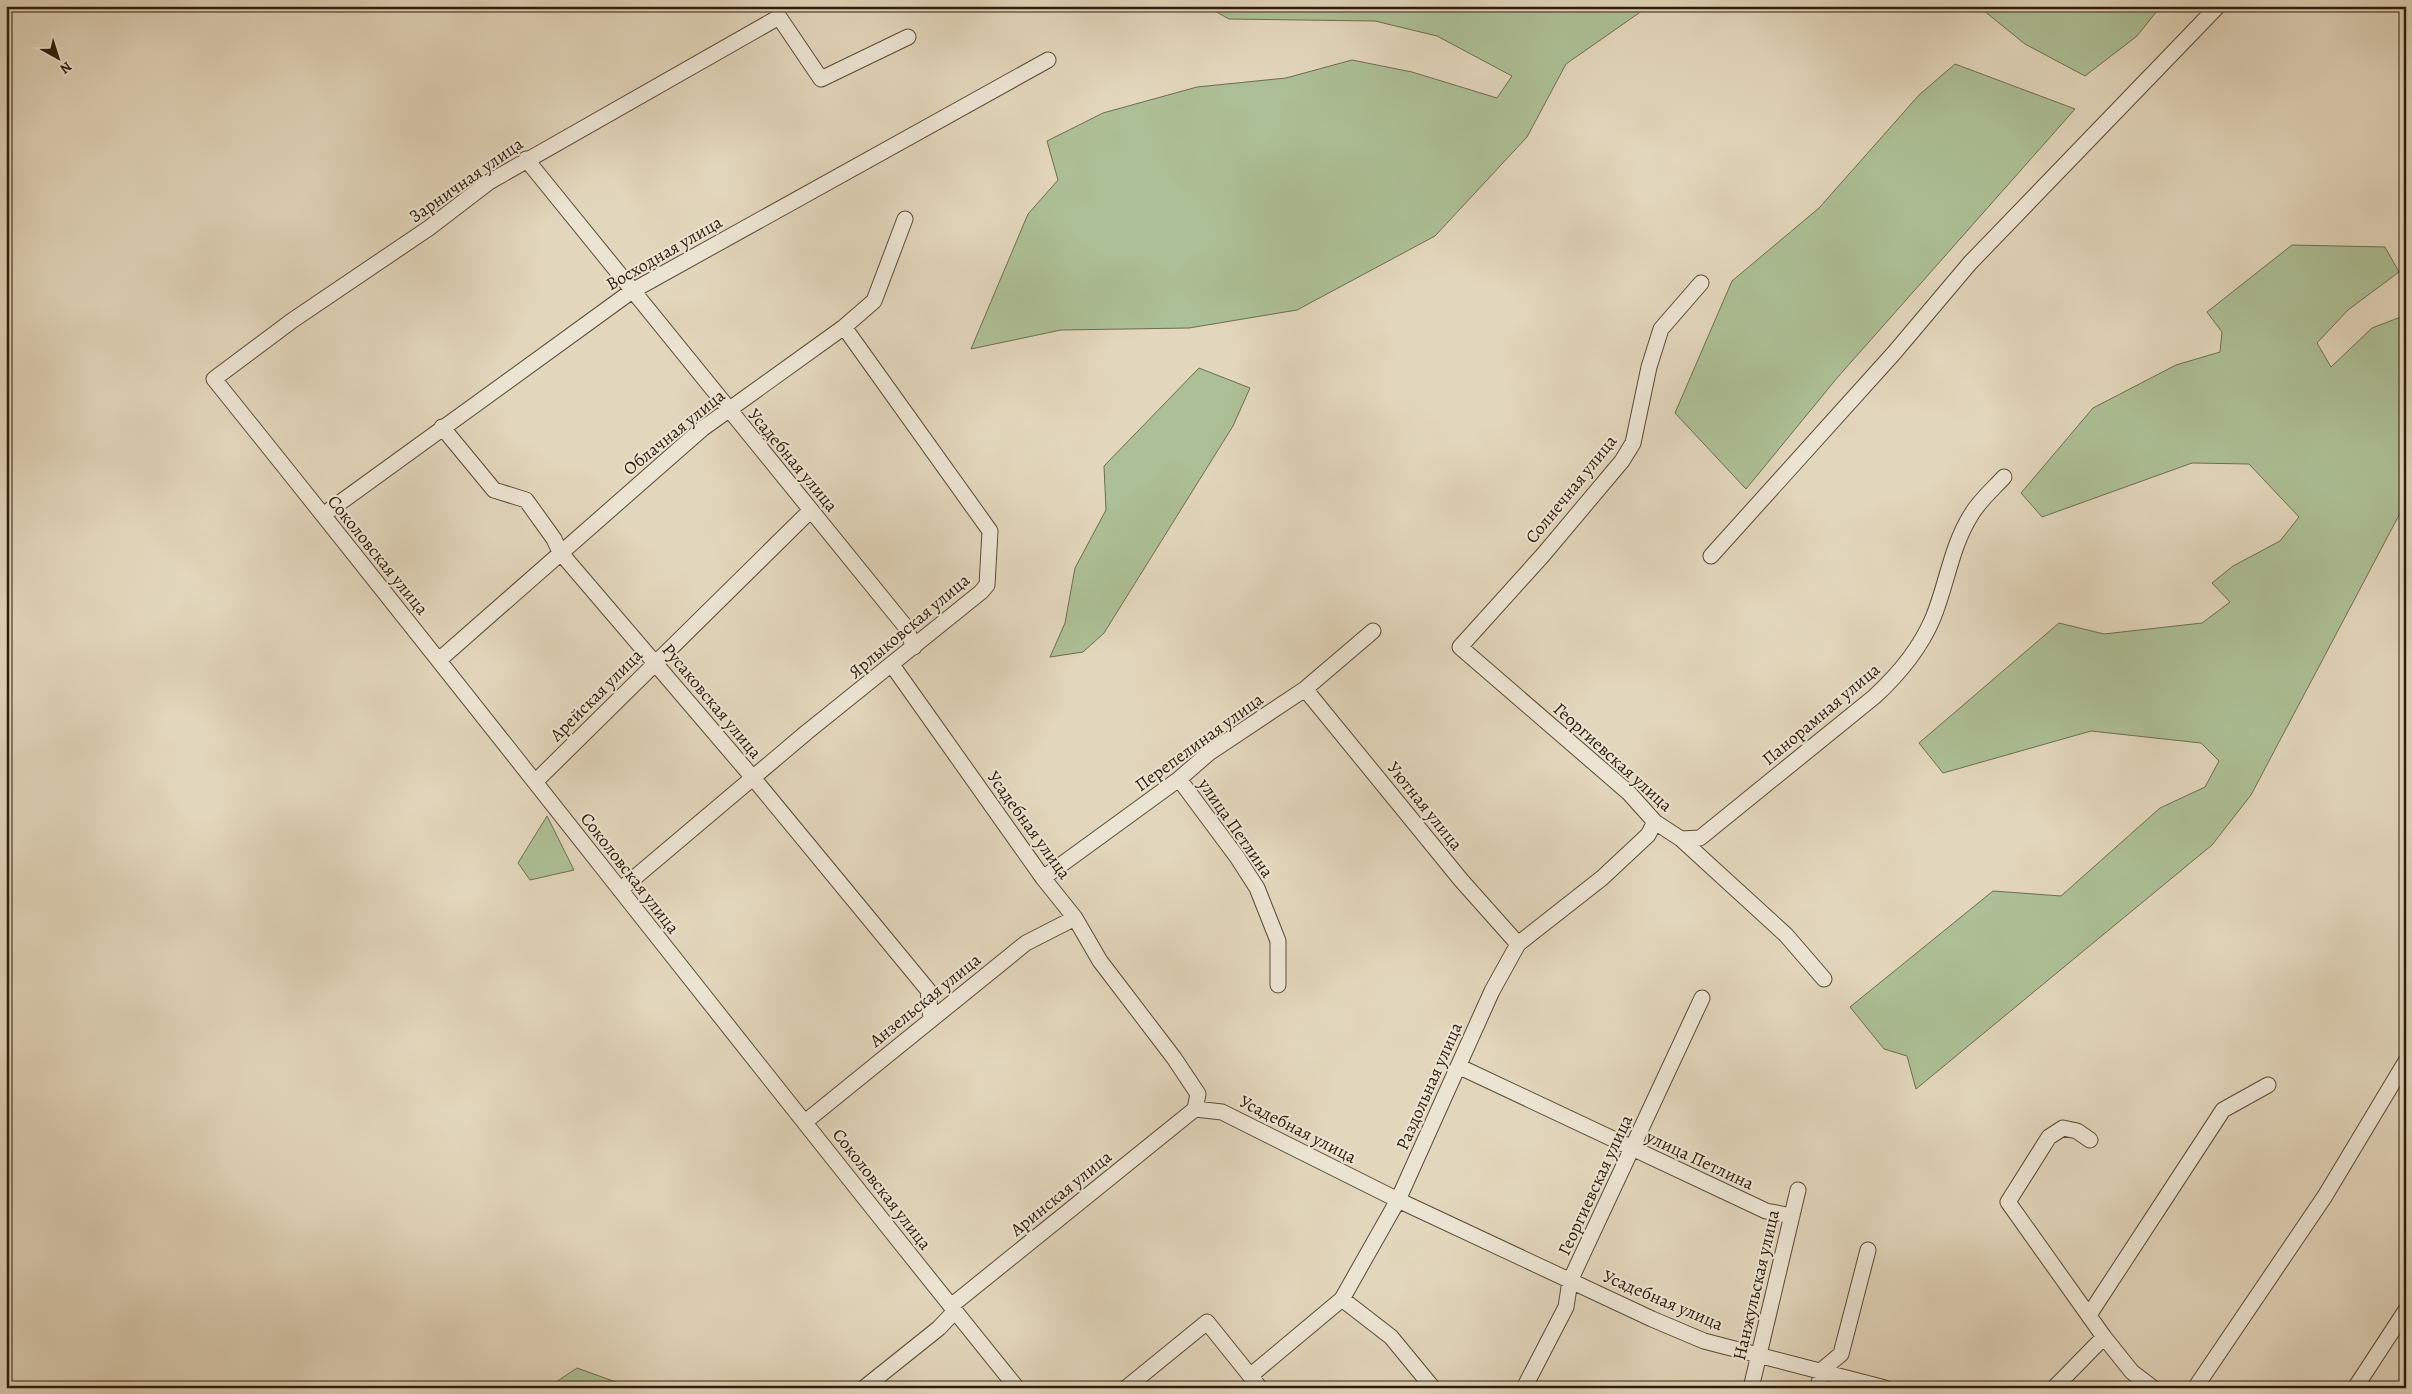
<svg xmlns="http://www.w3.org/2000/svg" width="2412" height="1394" font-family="Alegreya,serif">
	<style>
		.green { fill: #adbf96; stroke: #6e6e50 }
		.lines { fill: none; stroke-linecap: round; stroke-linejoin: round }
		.minor-casing { stroke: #5b4a36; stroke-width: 17 }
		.minor { stroke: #ece4d3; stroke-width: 15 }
		.labels { text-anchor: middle; stroke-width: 4; stroke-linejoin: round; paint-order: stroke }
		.street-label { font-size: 18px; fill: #2e1c0a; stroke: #ece4d3 }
	</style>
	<rect width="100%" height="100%" fill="#e2d6bc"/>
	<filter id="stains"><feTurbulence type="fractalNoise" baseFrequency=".004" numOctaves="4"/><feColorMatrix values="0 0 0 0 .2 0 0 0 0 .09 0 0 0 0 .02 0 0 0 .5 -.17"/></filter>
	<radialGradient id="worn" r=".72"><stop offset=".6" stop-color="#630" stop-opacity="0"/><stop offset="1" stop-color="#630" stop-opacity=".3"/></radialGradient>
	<path class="green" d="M 1206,6 L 1649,6 L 1566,64 L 1527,137 L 1435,236 L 1297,310 L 1189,328 L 1061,330 L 971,349 L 1028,214 L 1058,180 L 1047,141 L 1103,113 L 1197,87 L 1286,78 L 1352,60 L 1412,72 L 1497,98 L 1512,76 L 1437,36 L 1375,21 L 1229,19 Z
		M 1978,6 L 2161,6 L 2137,36 L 2085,76 L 2025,44 Z
		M 1955,64 L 2075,109 L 1837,378 L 1746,489 L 1675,413 L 1732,281 L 1819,208 L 1919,95 Z
		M 2292,245 L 2385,247 L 2399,272 L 2348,310 L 2317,343 L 2331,367 L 2372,328 L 2406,315 L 2406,502 L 2251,795 L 2212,845 L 1916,1089 L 1907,1056 L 1884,1049 L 1850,1007 L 1993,891 L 2061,896 L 2160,808 L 2205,787 L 2219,761 L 2201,743 L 2091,731 L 1943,773 L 1919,743 L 2059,623 L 2104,634 L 2202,623 L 2230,602 L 2212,583 L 2233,566 L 2280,541 L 2299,517 L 2249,464 L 2192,463 L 2042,517 L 2021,493 L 2093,408 L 2176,365 L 2220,352 L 2222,332 L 2207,312 Z
		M 1199,368 L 1250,388 L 1233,426 L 1104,633 L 1083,652 L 1050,657 L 1065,623 L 1075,568 L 1106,510 L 1104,466 Z
		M 547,816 L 574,870 L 530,880 L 518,863 Z
		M 577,1368 L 627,1386 L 627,1388 L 547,1388 Z"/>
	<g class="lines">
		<defs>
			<path id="minor" d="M 908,37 L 821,79 L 779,17 L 489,182 L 429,228 L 293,320 L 214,379 C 484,714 747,1054 1017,1388
				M 526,159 L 905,626 L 914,647
				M 1701,283 L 1661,329 L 1649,367 L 1633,443 L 1622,461 L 1543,555 L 1460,647 L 1629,793 L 1655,822 L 1681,839 L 1786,935 L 1824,979
				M 442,427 L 494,490 L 526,500 L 554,539 L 560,552 L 754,779 L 928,990 L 931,1019
				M 323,515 L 632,291 L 1048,60
				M 1711,556 L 1894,353 L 1970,263 L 2218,6
				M 439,660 L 702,429 L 844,327 L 874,301 L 905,219
				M 892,665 L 1043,878 L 1075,918 L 1100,961 L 1174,1058 L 1198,1094 L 1195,1109
				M 1305,689 L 1461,880 L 1518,944
				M 1179,779 L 1237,857 L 1257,888 L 1278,941 L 1278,985
				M 536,781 L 811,510
				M 1681,839 L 1700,838 L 1874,697 C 1898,675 1920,649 1933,618 C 1947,584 1951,547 1971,515 C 1979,501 1993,489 2004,477
				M 1043,878 L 1179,779 L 1209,753 L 1305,689 L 1373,631
				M 620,890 L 807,732 L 981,592 L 987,585 L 990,531 L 844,327
				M 1460,1067 L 1766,1211 L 1792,1216
				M 1195,1109 L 1222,1112 L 1398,1200 L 1652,1319 L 1704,1341 L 1885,1388
				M 805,1122 L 1026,943 L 1075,918
				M 2090,1140 L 2077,1131 L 2063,1128 L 2049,1137 L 2008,1202 L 2104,1337 L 2132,1372 L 2153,1388
				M 1342,1299 L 1391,1337 L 1433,1388
				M 951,1306 L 1195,1109
				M 2089,1315 L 2223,1110 L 2268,1085
				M 1250,1376 L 1342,1299 L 1398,1200 L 1492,991 L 1518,944 L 1602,878 L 1648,835 L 1655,822
				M 864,1388 L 939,1328 L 955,1311
				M 1126,1388 L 1207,1322 L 1260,1388
				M 1524,1388 L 1566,1307 L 1570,1281 L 1702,998
				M 1751,1388 L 1798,1190
				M 1818,1388 L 1822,1370 L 1841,1354 L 1868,1250
				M 2054,1388 L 2104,1337
				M 2195,1388 L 2325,1196 L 2406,1061
				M 2355,1388 L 2406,1310"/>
		</defs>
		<use href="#minor" class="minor-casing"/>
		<use href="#minor" class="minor"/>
	</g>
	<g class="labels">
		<g class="street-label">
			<text transform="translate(466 180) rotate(-35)" y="6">Зарничная улица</text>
			<text transform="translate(664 253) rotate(-30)" y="6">Восходная улица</text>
			<text transform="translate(674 432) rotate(-39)" y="6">Облачная улица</text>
			<text transform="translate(793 460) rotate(50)" y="6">Усадебная улица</text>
			<text transform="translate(1571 489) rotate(-51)" y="6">Солнечная улица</text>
			<text transform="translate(378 555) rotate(51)" y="6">Соколовская улица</text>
			<text transform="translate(909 626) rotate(-40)" y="6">Ярлыковская улица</text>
			<text transform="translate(596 695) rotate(-45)" y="6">Арейская улица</text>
			<text transform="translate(712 701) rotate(50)" y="6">Русаковская улица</text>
			<text transform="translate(1821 714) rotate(-40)" y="6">Панорамная улица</text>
			<text transform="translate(1199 742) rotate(-36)" y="6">Перепелиная улица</text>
			<text transform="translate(1613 757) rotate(42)" y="6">Георгиевская улица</text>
			<text transform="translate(1425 806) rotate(51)" y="6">Уютная улица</text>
			<text transform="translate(1029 825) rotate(54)" y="6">Усадебная улица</text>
			<text transform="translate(1236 828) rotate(55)" y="6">улица Петлина</text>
			<text transform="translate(630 873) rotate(52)" y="6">Соколовская улица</text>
			<text transform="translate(925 1000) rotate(-39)" y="6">Анзельская улица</text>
			<text transform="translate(1429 1086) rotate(-66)" y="6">Раздольная улица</text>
			<text transform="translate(1298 1129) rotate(27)" y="6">Усадебная улица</text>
			<text transform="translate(1700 1160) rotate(25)" y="6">улица Петлина</text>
			<text transform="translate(1595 1185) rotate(-65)" y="6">Георгиевская улица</text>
			<text transform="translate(882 1189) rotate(52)" y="6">Соколовская улица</text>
			<text transform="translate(1061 1193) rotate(-39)" y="6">Аринская улица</text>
			<text transform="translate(1756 1285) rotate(-77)" y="6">Нанжульская улица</text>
			<text transform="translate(1663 1300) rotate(23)" y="6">Усадебная улица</text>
		</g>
	</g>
	<rect width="2412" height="1394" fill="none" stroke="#e2d6bc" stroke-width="25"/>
	<rect x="8" y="8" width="2397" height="1379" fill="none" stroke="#2e1c0a" stroke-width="2.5"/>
	<rect x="12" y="12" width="2387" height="1369" fill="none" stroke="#2e1c0a"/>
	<g transform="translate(58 58) rotate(141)" stroke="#ece4d3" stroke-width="4" paint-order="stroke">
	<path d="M0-4L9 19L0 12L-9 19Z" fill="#2e1c0a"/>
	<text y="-8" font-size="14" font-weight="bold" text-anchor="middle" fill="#2e1c0a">N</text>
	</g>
	<rect width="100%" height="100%" filter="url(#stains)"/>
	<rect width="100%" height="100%" fill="url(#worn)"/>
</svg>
